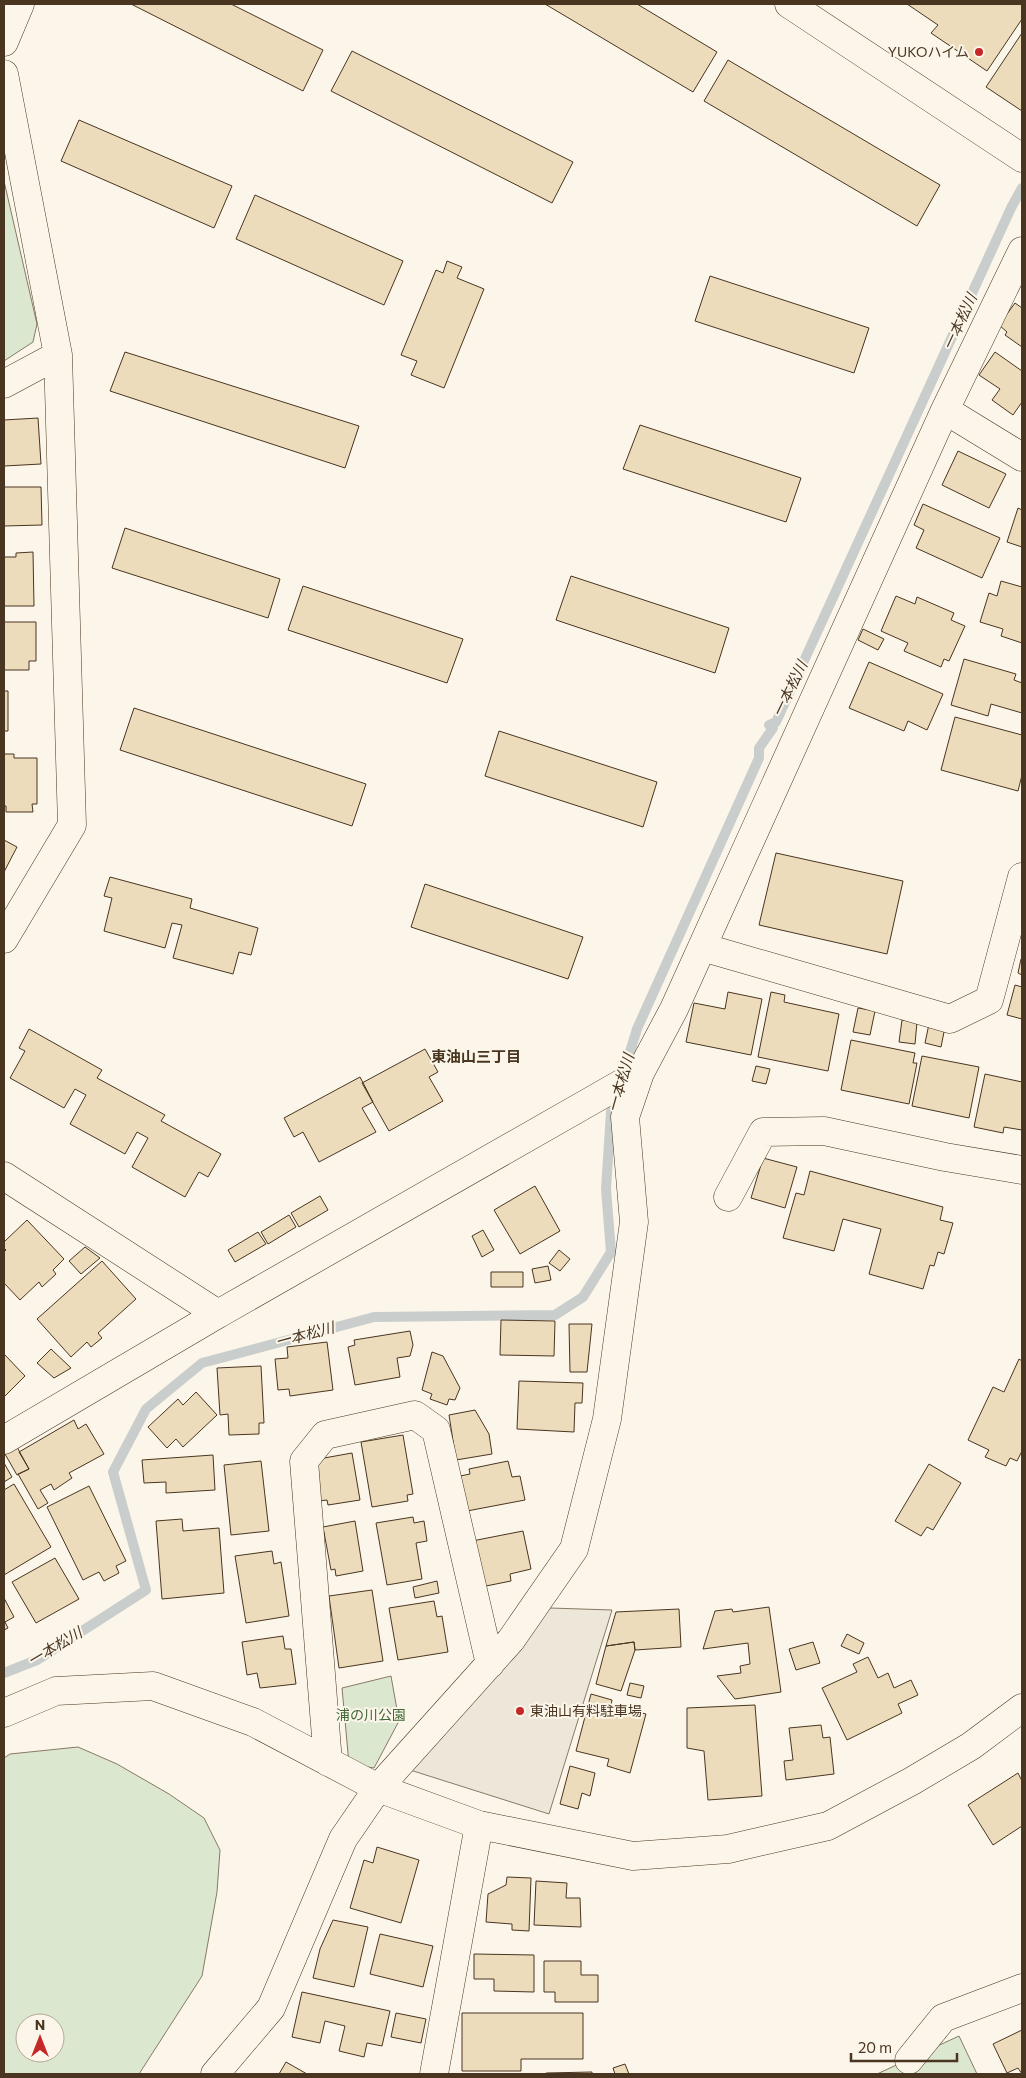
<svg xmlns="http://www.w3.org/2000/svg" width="1026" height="2078" font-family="Commissioner,'Noto Sans JP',sans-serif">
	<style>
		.green { fill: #dce7d0; stroke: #887966; fill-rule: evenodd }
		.parking { fill: #ede7d9; stroke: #887966 }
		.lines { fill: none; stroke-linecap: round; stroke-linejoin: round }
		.stream { stroke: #c9cecd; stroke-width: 10 }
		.building { fill: #ecdcbc; stroke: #4a3520 }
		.minor-casing { stroke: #4a3520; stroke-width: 29 }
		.minor { stroke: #fbf6e9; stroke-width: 28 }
		.poi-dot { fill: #c62828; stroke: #fbf6e9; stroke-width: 2 }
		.labels { text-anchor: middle; stroke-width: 4; stroke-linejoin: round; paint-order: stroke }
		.poi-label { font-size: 14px; fill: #4a3520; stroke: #fbf6e9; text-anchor: end }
		.park-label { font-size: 14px; fill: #436837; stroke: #fbf6e9 }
		.water-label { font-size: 15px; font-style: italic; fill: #4a3520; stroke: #fbf6e9 }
		.neighbourhood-label { font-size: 15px; font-weight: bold; fill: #4a3520; stroke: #fbf6e9 }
	</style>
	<rect width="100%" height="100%" fill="#fbf6e9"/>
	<path class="green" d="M 4,181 L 37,324 L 33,342 L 4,361 Z
		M 391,1676 L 399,1721 L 374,1768 L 349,1764 L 342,1688 Z
		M 78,1747 L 117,1764 L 169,1794 L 204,1818 L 220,1850 L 217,1892 L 202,1976 L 139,2074 L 4,2074 L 4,1758 L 10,1754 ZM 25,2023 L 55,2023 L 55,2053 L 25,2053 Z
		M 959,2036 L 977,2074 L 877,2074 Z"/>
	<path class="parking" d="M 550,1608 L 612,1610 L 549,1814 L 407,1769 L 513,1653 Z"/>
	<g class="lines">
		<path class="stream" d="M 622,1078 L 637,1029 L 759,758 L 759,748 L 773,728 L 769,725 L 776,722 L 1011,208 L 1022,188
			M 4,1673 L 37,1660 L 146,1590 L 113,1472 L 146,1409 L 202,1363 L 374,1317 L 555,1315 L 583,1297 L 611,1252 L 606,1189 L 611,1112 L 617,1091"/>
	</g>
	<path class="building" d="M 131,4 L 231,4 L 323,50 L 303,91 Z
		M 545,4 L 637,4 L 717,52 L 693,92 Z
		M 907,4 L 1022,4 L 1022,19 L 987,71 L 931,33 L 938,25 Z
		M 1022,33 L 1022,111 L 986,87 Z
		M 352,51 L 573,162 L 552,203 L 331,91 Z
		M 728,60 L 940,185 L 917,226 L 704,101 Z
		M 79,120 L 232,186 L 214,228 L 61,161 Z
		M 255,195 L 403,261 L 384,305 L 236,239 Z
		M 447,261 L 462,267 L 457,278 L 484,289 L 444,388 L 411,375 L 417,361 L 401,355 L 436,270 L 443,273 Z
		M 710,276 L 869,328 L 854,373 L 695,321 Z
		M 1015,303 L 1022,308 L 1022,347 L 1005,335 L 1007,332 L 999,325 Z
		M 125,352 L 359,426 L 345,468 L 110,391 Z
		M 995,352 L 1022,371 L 1022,402 L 1013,415 L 992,400 L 1000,389 L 979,375 Z
		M 38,418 L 41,464 L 4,466 L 4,420 Z
		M 640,425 L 801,478 L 786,522 L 623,469 Z
		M 958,451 L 1006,474 L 989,508 L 942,485 Z
		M 4,487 L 41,487 L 42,525 L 4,526 Z
		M 923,504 L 1000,538 L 982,578 L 916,548 L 924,530 L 914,525 Z
		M 1018,508 L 1022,510 L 1022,547 L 1007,542 Z
		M 125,528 L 280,579 L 268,618 L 112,568 Z
		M 33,552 L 34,606 L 4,606 L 4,557 L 16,557 L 16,553 Z
		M 571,576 L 729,628 L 715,673 L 556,620 Z
		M 1001,581 L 1022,587 L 1022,643 L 1001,636 L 1003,629 L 980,622 L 989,593 L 997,596 Z
		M 303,586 L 463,639 L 447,683 L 288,630 Z
		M 896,596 L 915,604 L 917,597 L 954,613 L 951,620 L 965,626 L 949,661 L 944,659 L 941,667 L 904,651 L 908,643 L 881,631 Z
		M 4,622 L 36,622 L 36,661 L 29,661 L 29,670 L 4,670 Z
		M 863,629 L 884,639 L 878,650 L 858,640 Z
		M 964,659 L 1016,674 L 1014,680 L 1022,683 L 1022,713 L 991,704 L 988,716 L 951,705 Z
		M 869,662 L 943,694 L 927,730 L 908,721 L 904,731 L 849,708 Z
		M 4,691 L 8,691 L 8,731 L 4,731 Z
		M 134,708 L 366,784 L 352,826 L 120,750 Z
		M 955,717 L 1022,735 L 1022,775 L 1018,791 L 941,770 Z
		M 499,731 L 657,782 L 643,827 L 485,776 Z
		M 4,754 L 14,754 L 14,758 L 37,758 L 37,804 L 32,804 L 33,812 L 6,812 L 6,806 L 4,806 Z
		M 4,840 L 17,847 L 4,872 Z
		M 776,853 L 903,881 L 887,954 L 759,925 Z
		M 110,877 L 192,899 L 190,908 L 258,928 L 251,955 L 239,952 L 233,974 L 173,958 L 182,925 L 172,923 L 165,948 L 104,931 L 112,898 L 104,896 Z
		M 425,884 L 583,937 L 568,979 L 411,927 Z
		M 1021,959 L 1022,960 L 1022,975 L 1018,973 Z
		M 1015,985 L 1022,987 L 1022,1019 L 1007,1015 Z
		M 728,992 L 762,999 L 751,1055 L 686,1042 L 694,1003 L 725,1009 Z
		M 771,992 L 785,995 L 784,1002 L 839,1014 L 828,1071 L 758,1057 Z
		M 858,1008 L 875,1011 L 870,1035 L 853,1032 Z
		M 902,1020 L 917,1022 L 915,1044 L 899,1042 Z
		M 929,1024 L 945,1027 L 941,1047 L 925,1043 Z
		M 29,1029 L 102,1070 L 97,1078 L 165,1115 L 161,1121 L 221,1154 L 208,1177 L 199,1172 L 185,1197 L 132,1167 L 148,1138 L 137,1132 L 125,1154 L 70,1124 L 86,1095 L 75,1089 L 64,1108 L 10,1078 L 25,1051 L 19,1048 Z
		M 851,1040 L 915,1053 L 913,1063 L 917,1063 L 909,1104 L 841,1090 Z
		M 425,1049 L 438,1072 L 429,1077 L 443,1101 L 389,1131 L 362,1083 Z
		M 922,1056 L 979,1067 L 969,1118 L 912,1106 Z
		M 756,1066 L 770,1069 L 766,1084 L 752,1081 Z
		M 985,1074 L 1022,1082 L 1022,1130 L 1004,1127 L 1003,1133 L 974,1127 Z
		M 360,1077 L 373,1102 L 362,1108 L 376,1132 L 319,1162 L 303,1132 L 294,1137 L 284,1118 Z
		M 763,1158 L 797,1167 L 785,1208 L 751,1198 Z
		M 810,1171 L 943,1207 L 940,1220 L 953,1223 L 944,1254 L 938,1252 L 934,1266 L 930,1265 L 923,1289 L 869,1274 L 881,1229 L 843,1219 L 834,1251 L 783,1238 L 796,1193 L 804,1195 Z
		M 535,1186 L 560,1231 L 520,1254 L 494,1210 Z
		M 320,1196 L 328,1210 L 299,1227 L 291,1213 Z
		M 289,1215 L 296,1227 L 268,1244 L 261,1232 Z
		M 27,1220 L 64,1259 L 53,1270 L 56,1274 L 42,1287 L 39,1282 L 20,1300 L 4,1283 L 4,1252 L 6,1250 L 4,1248 L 4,1242 Z
		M 483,1230 L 494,1250 L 482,1257 L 472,1236 Z
		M 258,1232 L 266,1244 L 235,1262 L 228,1250 Z
		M 85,1247 L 100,1258 L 81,1274 L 69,1261 Z
		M 559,1250 L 570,1259 L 560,1271 L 549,1263 Z
		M 102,1261 L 136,1299 L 98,1333 L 102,1338 L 91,1347 L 87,1342 L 71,1357 L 37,1319 Z
		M 548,1266 L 551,1280 L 535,1283 L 532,1269 Z
		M 491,1272 L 523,1272 L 523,1287 L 491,1287 Z
		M 501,1320 L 555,1321 L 554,1356 L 500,1355 Z
		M 569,1324 L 592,1324 L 587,1372 L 570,1372 Z
		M 410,1331 L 413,1345 L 410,1356 L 397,1358 L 400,1377 L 355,1385 L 348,1347 L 355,1345 L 354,1340 Z
		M 327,1342 L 333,1390 L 290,1396 L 289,1389 L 278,1390 L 275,1359 L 288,1358 L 287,1347 Z
		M 51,1349 L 71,1368 L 54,1378 L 37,1363 Z
		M 432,1352 L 443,1356 L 460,1388 L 455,1400 L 449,1399 L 447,1405 L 430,1399 L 432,1394 L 422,1390 Z
		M 4,1354 L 25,1376 L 4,1397 Z
		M 1019,1359 L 1022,1361 L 1022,1451 L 1017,1461 L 1010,1458 L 1006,1466 L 985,1457 L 989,1450 L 968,1440 L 993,1387 L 1004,1392 Z
		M 261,1366 L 264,1423 L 259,1423 L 259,1434 L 229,1435 L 228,1414 L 220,1415 L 217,1368 Z
		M 519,1381 L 583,1383 L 582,1403 L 575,1403 L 574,1432 L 517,1429 Z
		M 196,1392 L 217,1415 L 183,1447 L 176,1439 L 167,1448 L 148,1427 L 178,1399 L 183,1405 Z
		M 475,1410 L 489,1434 L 492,1454 L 456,1460 L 449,1415 Z
		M 74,1420 L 78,1429 L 86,1424 L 104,1454 L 69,1473 L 72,1478 L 54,1490 L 51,1484 L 40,1490 L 48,1503 L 38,1509 L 18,1474 L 29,1469 L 19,1452 Z
		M 403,1435 L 413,1494 L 407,1495 L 408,1501 L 372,1507 L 361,1442 Z
		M 17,1447 L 29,1469 L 17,1475 L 5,1454 Z
		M 352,1453 L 360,1500 L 328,1505 L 327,1500 L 319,1501 L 313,1460 Z
		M 213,1455 L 215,1490 L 166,1493 L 166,1482 L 144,1483 L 142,1460 Z
		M 261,1461 L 269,1531 L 231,1535 L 224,1465 Z
		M 508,1461 L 512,1477 L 520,1476 L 525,1500 L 467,1511 L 460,1476 L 470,1474 L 469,1469 Z
		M 4,1463 L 12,1477 L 4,1482 Z
		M 929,1464 L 961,1483 L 933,1530 L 927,1527 L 921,1536 L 895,1521 Z
		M 14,1484 L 51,1547 L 4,1575 L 4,1490 Z
		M 89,1486 L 126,1561 L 116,1566 L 119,1573 L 104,1581 L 99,1572 L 83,1580 L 47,1507 Z
		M 413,1517 L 414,1523 L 424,1521 L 427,1541 L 416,1543 L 422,1579 L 387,1585 L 376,1523 Z
		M 182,1519 L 183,1531 L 219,1528 L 224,1593 L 162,1599 L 156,1521 Z
		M 355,1521 L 363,1571 L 336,1576 L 335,1569 L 331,1570 L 323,1527 Z
		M 523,1531 L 531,1569 L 510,1574 L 511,1581 L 481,1587 L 472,1541 Z
		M 272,1551 L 274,1564 L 281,1562 L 289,1616 L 246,1623 L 235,1556 Z
		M 55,1558 L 79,1599 L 36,1623 L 12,1582 Z
		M 437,1581 L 439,1593 L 415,1598 L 413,1587 Z
		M 372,1590 L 383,1661 L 339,1668 L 329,1596 Z
		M 4,1598 L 14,1617 L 5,1622 L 8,1628 L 4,1630 Z
		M 434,1601 L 437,1617 L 442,1616 L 448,1652 L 398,1660 L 389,1608 Z
		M 769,1607 L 781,1692 L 735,1699 L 717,1676 L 741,1673 L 740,1666 L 750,1664 L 748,1643 L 703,1649 L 715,1611 L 732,1609 L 733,1612 Z
		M 679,1609 L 681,1647 L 635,1650 L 634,1642 L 606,1646 L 616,1612 Z
		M 847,1634 L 864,1643 L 859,1654 L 841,1646 Z
		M 283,1636 L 285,1649 L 291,1649 L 296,1684 L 260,1688 L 257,1673 L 247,1675 L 242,1642 Z
		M 634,1642 L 635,1650 L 621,1691 L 596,1684 L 606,1646 Z
		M 813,1642 L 820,1663 L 796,1670 L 789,1649 Z
		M 868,1657 L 878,1678 L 888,1673 L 894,1688 L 911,1680 L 918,1695 L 898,1704 L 902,1713 L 847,1740 L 822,1688 L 857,1672 L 853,1664 Z
		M 630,1683 L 644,1686 L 641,1698 L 627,1695 Z
		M 591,1694 L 612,1700 L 611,1705 L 646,1714 L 630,1773 L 607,1766 L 609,1759 L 576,1751 Z
		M 755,1705 L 762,1796 L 708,1800 L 704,1751 L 687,1748 L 687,1708 Z
		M 821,1725 L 823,1738 L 830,1737 L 834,1774 L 786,1780 L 784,1761 L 793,1760 L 789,1728 Z
		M 570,1766 L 595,1773 L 590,1796 L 582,1793 L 578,1809 L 560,1804 Z
		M 1018,1773 L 1022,1781 L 1022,1826 L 993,1845 L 968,1805 Z
		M 377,1847 L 419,1860 L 401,1923 L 350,1908 L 364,1860 L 373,1863 Z
		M 507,1877 L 531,1878 L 529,1931 L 512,1930 L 512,1924 L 486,1922 L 488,1894 L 506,1885 Z
		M 536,1881 L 567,1883 L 566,1898 L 580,1898 L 581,1927 L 534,1925 Z
		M 333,1920 L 368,1927 L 354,1987 L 313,1978 L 320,1949 Z
		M 380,1934 L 433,1946 L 423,1987 L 370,1974 Z
		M 474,1954 L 534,1955 L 534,1992 L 494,1991 L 494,1979 L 474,1979 Z
		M 544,1961 L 581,1961 L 581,1975 L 598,1975 L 598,2002 L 555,2002 L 555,1992 L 544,1992 Z
		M 302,1992 L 390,2011 L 382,2046 L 367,2043 L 364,2057 L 339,2051 L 345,2026 L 325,2021 L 320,2043 L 292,2037 Z
		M 396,2013 L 426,2019 L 421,2043 L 391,2037 Z
		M 462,2013 L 583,2013 L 583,2059 L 521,2059 L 521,2071 L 462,2071 Z
		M 1022,2030 L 1022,2074 L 1018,2068 L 1007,2073 L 993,2044 Z
		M 286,2062 L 307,2074 L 279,2074 Z
		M 625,2064 L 629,2074 L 615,2074 L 613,2068 Z
		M 592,2072 L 592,2074 L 546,2074 L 546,2073 Z"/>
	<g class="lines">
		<defs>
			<path id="minor" d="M 789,4 L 1022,158
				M 4,42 L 20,4
				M 4,74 L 58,355 L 72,825 L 4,939
				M 4,384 L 58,355
				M 945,410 L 1022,457
				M 702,947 L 950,1019 L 989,1000 L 1022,877
				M 4,1176 L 218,1314 L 640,1073
				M 728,1197 L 763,1132 L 824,1131 L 945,1157 L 1022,1170
				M 4,1440 L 218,1314
				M 4,1713 L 56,1691 L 153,1686 L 253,1722 L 378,1788 L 479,1825 L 633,1856 L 728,1849 L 828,1826 L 912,1781 L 971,1746 L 1022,1708
				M 328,1762 L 304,1461 L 325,1435 L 415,1415 L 436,1430 L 490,1664
				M 909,2060 L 943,2018 L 1022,1988
				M 215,2074 L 271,2008 L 343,1839 L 378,1788 L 511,1640 L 574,1549 L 607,1419 L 634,1222 L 625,1117 L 640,1073 L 674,1009 L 945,410 L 1022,251
				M 434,2074 L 479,1825"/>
		</defs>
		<use href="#minor" class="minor-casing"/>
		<use href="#minor" class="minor"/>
	</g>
	<g class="poi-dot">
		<circle cx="979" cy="52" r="5"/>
		<circle cx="520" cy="1711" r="5"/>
	</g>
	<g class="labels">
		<g class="poi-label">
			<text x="969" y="57">YUKOハイム</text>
			<text x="530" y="1716" text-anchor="start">東油山有料駐車場</text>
		</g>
		<g class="park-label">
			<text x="371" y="1720">浦の川公園</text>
		</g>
		<g class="water-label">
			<text transform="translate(960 322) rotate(-65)" y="5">一本松川</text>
			<text transform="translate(790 689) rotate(-64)" y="5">一本松川</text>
			<text transform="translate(621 1083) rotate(-74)" y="5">一本松川</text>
			<text transform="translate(305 1335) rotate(-15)" y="5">一本松川</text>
			<text transform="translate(55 1647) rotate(-31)" y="5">一本松川</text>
		</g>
		<g class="neighbourhood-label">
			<text x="476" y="1062">東油山三丁目</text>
		</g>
	</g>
	<rect width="1026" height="2078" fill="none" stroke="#4a3520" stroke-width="10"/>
	<g transform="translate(40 2038)"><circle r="24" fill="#fbf6e9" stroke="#b4a999"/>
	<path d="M0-4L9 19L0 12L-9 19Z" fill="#c62828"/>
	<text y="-8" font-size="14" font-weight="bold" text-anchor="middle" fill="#4a3520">N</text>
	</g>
	<path d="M851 2053v8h106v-8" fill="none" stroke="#4a3520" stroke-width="2.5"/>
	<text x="858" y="2053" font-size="15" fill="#4a3520" stroke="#fbf6e9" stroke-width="4" paint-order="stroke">20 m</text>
</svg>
